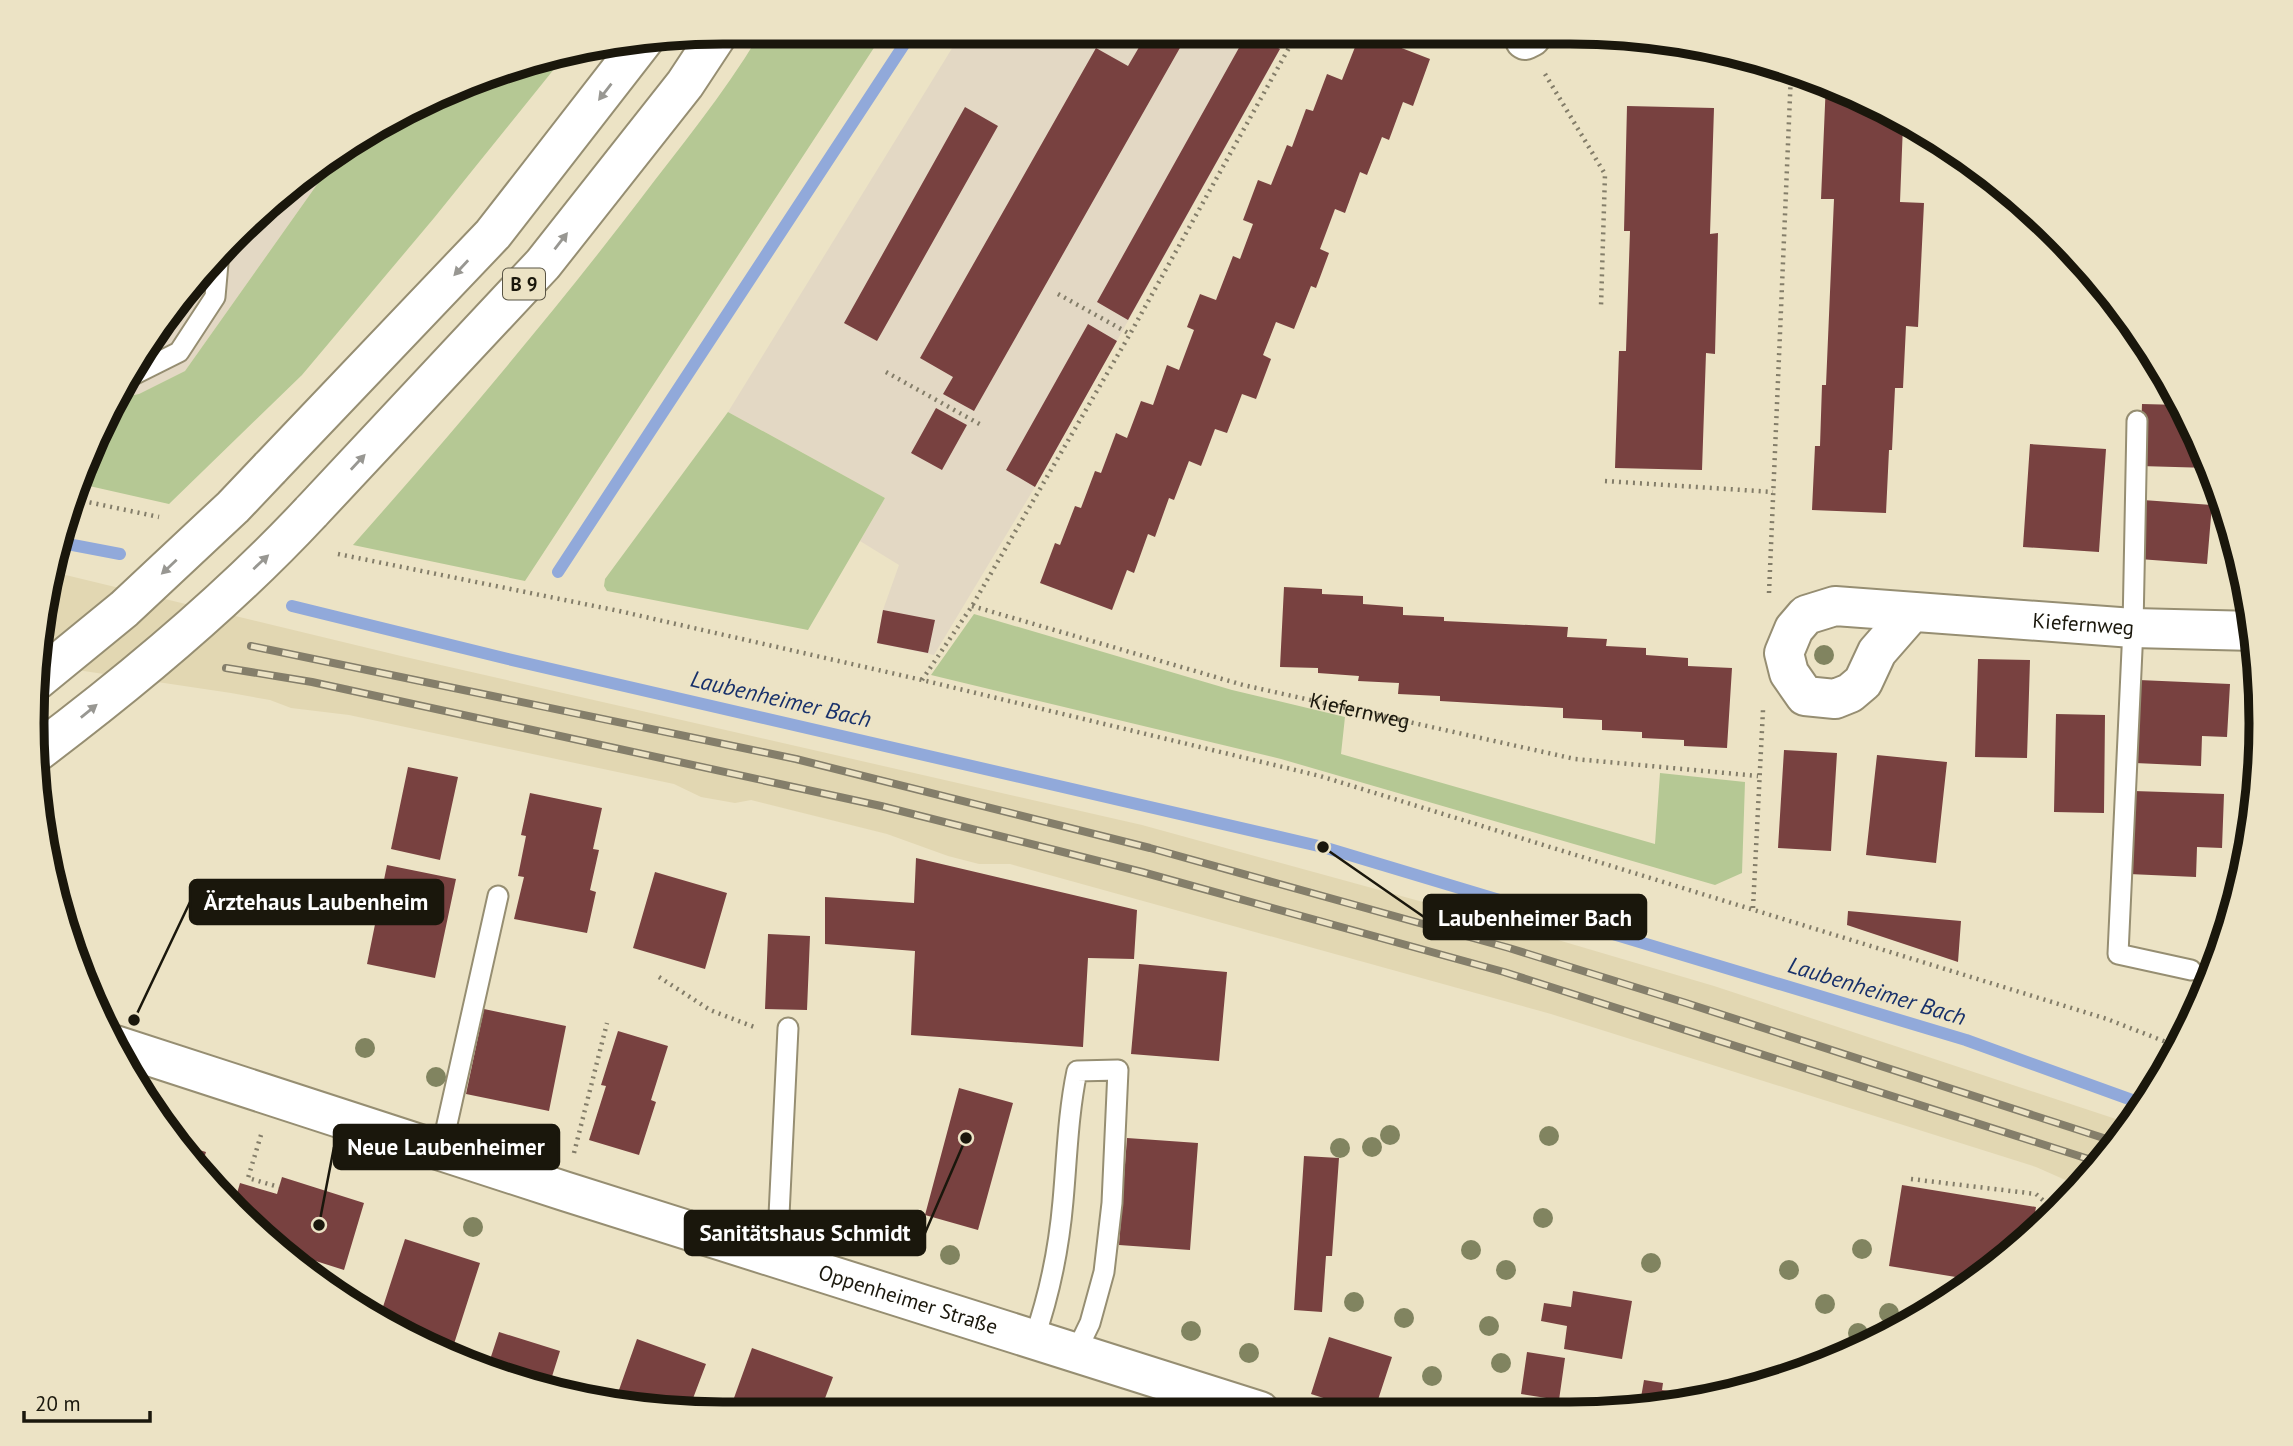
<svg xmlns="http://www.w3.org/2000/svg" width="2293" height="1446" font-family="'PT Sans',sans-serif">
	<style>
		.built { fill: #e2d7b2 }
		.industrial { fill: #e3d8c4 }
		.green { fill: #b5c894 }
		.lines { fill: none; stroke-linecap: round; stroke-linejoin: round }
		.stream { stroke: #91a9da; stroke-width: 12 }
		.building { fill: #784140 }
		.service-casing { stroke: #968e72; stroke-width: 23 }
		.minor-casing { stroke: #968e72; stroke-width: 42 }
		.secondary-casing { stroke: #968e72; stroke-width: 42 }
		.trunk-casing { stroke: #968e72; stroke-width: 42 }
		.path { stroke: #837d69; stroke-width: 4.5; stroke-dasharray: 2 5; stroke-linecap: butt }
		.service { stroke: #fff; stroke-width: 19 }
		.minor { stroke: #fff; stroke-width: 38 }
		.secondary { stroke: #fff; stroke-width: 38 }
		.trunk { stroke: #fff; stroke-width: 38 }
		.rail-casing { stroke: #847e6a; stroke-width: 8 }
		.rail { stroke: #ece3c5; stroke-width: 5; stroke-dasharray: 16; stroke-linecap: butt }
		.trunk-bridge-casing { stroke: #968e72; stroke-width: 42; stroke-linecap: butt }
		.trunk-bridge { stroke: #fff; stroke-width: 38 }
		.tree { fill: #818460 }
		.oneway { fill: #989792 }
		.labels { text-anchor: middle; stroke-width: 7; stroke-linejoin: round; paint-order: stroke }
		.shield { fill: #ece3c5; stroke: #595444; stroke-width: 2 }
		.shield-label { font-size: 19px; font-weight: bold; fill: #1a170c }
		.street-label { font-size: 21px; fill: #1a170c; stroke: #ece3c5 }
		.water-label { font-size: 23px; font-style: italic; fill: #18316b; stroke: #ece3c5 }
		.rim { fill: none; stroke: #1a170c; stroke-width: 9 }
		.leader { fill: none; stroke: #1a170c; stroke-width: 2.5 }
		.callout-dot { fill: #1a170c; stroke: #ece3c5; stroke-width: 2.5 }
		.callout { fill: #1a170c; stroke: #1a170c; stroke-width: 2.5 }
		.callout-label { font-size: 23px; text-anchor: middle; font-weight: bold; fill: #fff }
	</style>
	<rect width="100%" height="100%" fill="#ece3c5"/>
	<path class="built" d="M 49,571 L 401,656 L 1142,825 L 1514,927 L 1714,986 L 2131,1124 L 2118,1144 L 2079,1186 L 2036,1167 L 1551,1014 L 1010,864 L 979,864 L 948,856 L 887,834 L 751,800 L 735,803 L 701,797 L 674,784 L 349,715 L 291,708 L 270,700 L 231,693 L 37,664 L 45,589 Z"/>
	<path class="industrial" d="M 959,37 L 1287,37 L 1035,487 L 934,655 L 877,643 L 883,610 L 899,565 L 860,541 L 885,498 L 728,412 Z
		M 345,145 L 185,371 L 139,394 L 114,399 L 124,378 L 175,302 L 234,234 Z"/>
	<path class="green" d="M 758,37 L 881,37 L 525,581 L 353,545 C 452,433 548,320 639,201 C 680,147 723,95 758,37 Z
		M 567,53 L 434,218 L 302,375 L 169,504 L 76,483 L 114,399 L 139,394 L 185,371 L 345,145 L 501,68 Z
		M 728,412 L 885,498 L 808,630 L 607,591 L 604,586 L 605,579 Z
		M 974,614 L 1232,690 L 1345,717 L 1341,754 L 1655,844 L 1660,773 L 1745,782 L 1742,873 L 1715,885 L 1281,759 L 931,675 Z"/>
	<g class="lines">
		<path class="stream" d="M 57,542 L 120,554
			M 558,572 L 909,37
			M 292,606 L 508,659 L 1323,847 L 1966,1040 L 2143,1104"/>
	</g>
	<path class="building" d="M 1145,37 L 1166,37 L 1181,46 L 974,411 L 943,394 L 953,377 L 920,358 L 1096,48 L 1128,66 Z
		M 1245,37 L 1259,37 L 1280,49 L 1128,320 L 1097,302 Z
		M 1359,37 L 1373,37 L 1430,59 L 1413,106 L 1403,102 L 1389,140 L 1382,137 L 1367,175 L 1360,172 L 1345,213 L 1335,209 L 1320,249 L 1329,253 L 1316,288 L 1311,286 L 1294,329 L 1276,322 L 1263,355 L 1271,359 L 1256,399 L 1242,394 L 1227,433 L 1215,429 L 1201,466 L 1189,461 L 1174,500 L 1169,498 L 1155,537 L 1148,534 L 1134,573 L 1127,570 L 1112,610 L 1040,583 L 1055,543 L 1060,545 L 1075,506 L 1081,508 L 1095,471 L 1101,473 L 1116,433 L 1127,438 L 1141,401 L 1153,405 L 1167,365 L 1179,370 L 1194,330 L 1187,327 L 1200,294 L 1216,300 L 1233,256 L 1240,259 L 1253,224 L 1243,220 L 1258,180 L 1271,185 L 1287,145 L 1292,147 L 1306,109 L 1313,111 L 1327,74 L 1342,80 Z
		M 1826,82 L 1835,84 L 1903,124 L 1900,202 L 1924,203 L 1918,327 L 1906,326 L 1903,388 L 1895,388 L 1892,450 L 1889,450 L 1886,513 L 1812,510 L 1815,446 L 1820,446 L 1822,385 L 1826,385 L 1834,199 L 1821,199 Z
		M 1627,106 L 1714,108 L 1710,234 L 1718,233 L 1715,354 L 1706,353 L 1702,470 L 1615,468 L 1619,351 L 1626,351 L 1630,231 L 1624,231 Z
		M 965,107 L 998,126 L 877,341 L 844,323 Z
		M 1088,324 L 1117,341 L 1035,487 L 1006,470 Z
		M 2142,404 L 2181,405 L 2210,468 L 2140,466 Z
		M 936,408 L 967,425 L 942,470 L 911,453 Z
		M 2030,444 L 2106,449 L 2099,552 L 2023,547 Z
		M 2143,500 L 2212,505 L 2207,564 L 2139,559 Z
		M 1284,587 L 1322,589 L 1322,594 L 1363,596 L 1363,604 L 1403,607 L 1403,615 L 1444,617 L 1444,621 L 1568,627 L 1567,637 L 1607,639 L 1606,646 L 1646,648 L 1646,655 L 1688,658 L 1688,666 L 1732,668 L 1727,748 L 1684,746 L 1684,740 L 1642,738 L 1642,732 L 1602,730 L 1602,720 L 1563,718 L 1563,708 L 1440,701 L 1440,696 L 1398,694 L 1399,683 L 1358,681 L 1359,676 L 1318,673 L 1318,668 L 1280,667 Z
		M 883,610 L 935,620 L 928,653 L 877,643 Z
		M 1978,659 L 2030,660 L 2027,758 L 1975,757 Z
		M 2139,680 L 2230,684 L 2227,737 L 2202,736 L 2201,766 L 2135,763 Z
		M 2056,714 L 2105,715 L 2104,813 L 2054,812 Z
		M 1784,750 L 1837,753 L 1831,851 L 1778,848 Z
		M 1877,755 L 1947,762 L 1936,863 L 1866,855 Z
		M 408,767 L 458,777 L 440,860 L 391,849 Z
		M 2134,791 L 2224,794 L 2222,848 L 2197,847 L 2196,877 L 2129,874 Z
		M 530,793 L 602,808 L 593,849 L 599,850 L 590,890 L 596,892 L 587,933 L 514,919 L 524,877 L 518,876 L 526,836 L 521,835 Z
		M 916,858 L 1137,910 L 1134,959 L 1088,958 L 1083,1047 L 911,1035 L 915,951 L 825,944 L 825,897 L 914,903 Z
		M 387,865 L 456,879 L 435,978 L 367,964 Z
		M 655,872 L 727,893 L 705,969 L 633,948 Z
		M 1848,911 L 1961,921 L 1958,962 L 1847,925 Z
		M 768,934 L 810,936 L 807,1010 L 765,1009 Z
		M 1139,964 L 1227,972 L 1219,1061 L 1131,1054 Z
		M 484,1009 L 566,1026 L 549,1111 L 466,1094 Z
		M 618,1031 L 668,1046 L 651,1100 L 656,1102 L 639,1155 L 589,1140 L 606,1086 L 601,1085 Z
		M 959,1088 L 1013,1103 L 978,1230 L 925,1215 Z
		M 1127,1138 L 1198,1143 L 1190,1250 L 1119,1245 Z
		M 176,1143 L 206,1152 L 199,1174 L 183,1153 Z
		M 1304,1156 L 1339,1158 L 1332,1256 L 1326,1256 L 1322,1312 L 1294,1310 Z
		M 282,1177 L 364,1203 L 344,1270 L 278,1249 L 233,1207 L 240,1183 L 277,1194 Z
		M 1902,1185 L 2036,1207 L 2031,1238 L 1974,1280 L 1889,1266 Z
		M 405,1239 L 480,1263 L 453,1347 L 407,1332 L 380,1316 Z
		M 1573,1291 L 1632,1301 L 1622,1359 L 1564,1349 L 1567,1326 L 1541,1321 L 1544,1303 L 1571,1307 Z
		M 499,1332 L 560,1351 L 549,1386 L 487,1369 Z
		M 1329,1337 L 1392,1357 L 1374,1412 L 1367,1412 L 1311,1394 Z
		M 637,1339 L 706,1364 L 689,1409 L 633,1409 L 614,1404 Z
		M 752,1348 L 833,1377 L 821,1409 L 730,1409 Z
		M 1527,1352 L 1565,1358 L 1559,1400 L 1521,1394 Z
		M 1644,1380 L 1663,1383 L 1662,1390 L 1699,1395 L 1698,1399 L 1639,1409 Z"/>
	<g class="lines">
		<defs>
			<path id="service" d="M 123,380 L 179,352 L 215,297 L 219,252
				M 2137,421 L 2133,628 L 2118,954 L 2191,970
				M 441,1151 L 498,896
				M 777,1257 L 788,1028
				M 1034,1339 C 1049,1296 1059,1247 1063,1201 C 1067,1157 1068,1114 1077,1071 L 1118,1070 L 1112,1203 L 1104,1272 L 1090,1323 L 1076,1352"/>
			<g id="minor">
				<path d="M 1525,40 L 1531,37"/>
				<path id="s2" d="M 1912,612 L 1877,652 L 1863,682 L 1850,693 L 1835,699 L 1805,696 L 1789,673 L 1784,653 L 1794,629 L 1806,615 L 1835,606 L 2133,628 L 2255,631"/>
			</g>
			<g id="secondary">
				<path id="s3" d="M 115,1045 L 564,1191 L 1260,1411"/>
			</g>
			<path id="trunk" d="M 270,468 L 493,234 L 646,37
				M 311,512 L 543,264 L 685,84 L 716,37"/>
		</defs>
		<use href="#service" class="service-casing"/>
		<use href="#minor" class="minor-casing"/>
		<use href="#secondary" class="secondary-casing"/>
		<use href="#trunk" class="trunk-casing"/>
		<g class="path">
			<path d="M 1545,74 L 1605,174 L 1601,306"/>
			<path d="M 1058,294 L 1130,334"/>
			<path d="M 886,372 L 983,426"/>
			<path d="M 1605,481 L 1773,492"/>
			<path d="M 69,498 L 159,517"/>
			<path d="M 338,554 L 619,611 L 922,680 L 1320,776 L 2107,1019 L 2179,1047"/>
			<path d="M 1769,593 L 1791,73"/>
			<path id="s1" d="M 972,606 L 1243,685 L 1575,759 L 1758,776"/>
			<path d="M 922,680 L 972,606 L 1130,334 L 1295,37"/>
			<path d="M 1753,908 L 1763,710"/>
			<path d="M 659,977 L 710,1010 L 757,1028"/>
			<path d="M 261,1135 L 248,1178 L 279,1187"/>
			<path d="M 574,1153 L 607,1023"/>
			<path d="M 1911,1179 L 2036,1194 L 2055,1211"/>
		</g>
		<use href="#service" class="service"/>
		<use href="#minor" class="minor"/>
		<use href="#secondary" class="secondary"/>
		<use href="#trunk" class="trunk"/>
		<defs>
			<path id="rail" d="M 43,605 L 54,607
				M 251,646 L 796,759 L 1150,848 L 1509,948 L 1686,1003 L 2119,1143
				M 226,668 L 312,682 L 881,806 L 1142,872 L 1504,972 L 2101,1163"/>
		</defs>
		<use href="#rail" class="rail-casing"/>
		<use href="#rail" class="rail"/>
		<defs>
			<path id="trunk-bridge" d="M 36,681 L 124,609 L 233,507 L 270,468
				M 36,753 C 133,680 228,601 311,512"/>
		</defs>
		<use href="#trunk-bridge" class="trunk-bridge-casing"/>
		<use href="#trunk-bridge" class="trunk-bridge"/>
	</g>
	<g class="tree">
		<circle cx="1824" cy="655" r="10"/>
		<circle cx="365" cy="1048" r="10"/>
		<circle cx="436" cy="1077" r="10"/>
		<circle cx="1390" cy="1135" r="10"/>
		<circle cx="1549" cy="1136" r="10"/>
		<circle cx="1372" cy="1147" r="10"/>
		<circle cx="1340" cy="1148" r="10"/>
		<circle cx="1543" cy="1218" r="10"/>
		<circle cx="473" cy="1227" r="10"/>
		<circle cx="1862" cy="1249" r="10"/>
		<circle cx="1471" cy="1250" r="10"/>
		<circle cx="950" cy="1255" r="10"/>
		<circle cx="1651" cy="1263" r="10"/>
		<circle cx="1506" cy="1270" r="10"/>
		<circle cx="1789" cy="1270" r="10"/>
		<circle cx="1354" cy="1302" r="10"/>
		<circle cx="1825" cy="1304" r="10"/>
		<circle cx="1889" cy="1313" r="10"/>
		<circle cx="1404" cy="1318" r="10"/>
		<circle cx="1489" cy="1326" r="10"/>
		<circle cx="1191" cy="1331" r="10"/>
		<circle cx="1858" cy="1333" r="10"/>
		<circle cx="1249" cy="1353" r="10"/>
		<circle cx="1501" cy="1363" r="10"/>
		<circle cx="1432" cy="1376" r="10"/>
	</g>
	<defs><path id="oneway-solid" d="M-6-.8H1V-3.2L6.5 0L1 3.2V.8H-6Z" transform="scale(1.75)"/></defs>
	<g class="oneway">
		<use href="#oneway-solid" transform="translate(605 92) rotate(128)"/>
		<use href="#oneway-solid" transform="translate(561 241) rotate(-52)"/>
		<use href="#oneway-solid" transform="translate(461 268) rotate(133)"/>
		<use href="#oneway-solid" transform="translate(358 462) rotate(-47)"/>
		<use href="#oneway-solid" transform="translate(261 562) rotate(-43)"/>
		<use href="#oneway-solid" transform="translate(169 567) rotate(137)"/>
		<use href="#oneway-solid" transform="translate(89 711) rotate(-39)"/>
	</g>
	<g class="labels">
		<rect class="shield" x="503" y="268.5" width="42" height="31" rx="5"/>
		<g class="shield-label">
			<text x="524" y="291">B 9</text>
		</g>
		<g class="street-label">
			<text dy="7" stroke="none"><textPath href="#s2" startOffset="522">Kiefernweg</textPath></text>
			<text dy="7" stroke="none"><textPath href="#s1" startOffset="402">Kiefernweg</textPath></text>
			<text dy="7" stroke="none"><textPath href="#s3" startOffset="833">Oppenheimer Straße</textPath></text>
		</g>
		<g class="water-label">
			<text transform="translate(781 699) rotate(13)" y="8">Laubenheimer Bach</text>
			<text transform="translate(1877 991) rotate(17)" y="8">Laubenheimer Bach</text>
		</g>
	</g>
	<path d="M0 0H2293V1446H0ZM723 44H1570A679 679 0 0 1 2249 723V723A679 679 0 0 1 1570 1402H723A679 679 0 0 1 44 723V723A679 679 0 0 1 723 44Z" fill="#ece3c5" fill-rule="evenodd"/>
	<path class="rim" d="M723 44H1570A679 679 0 0 1 2249 723V723A679 679 0 0 1 1570 1402H723A679 679 0 0 1 44 723V723A679 679 0 0 1 723 44Z"/>
	<path class="leader" d="M134 1020L190 902M1323 847L1424 917M319 1225L334 1147M966 1138L925 1233"/>
	<g class="callout-dot">
		<circle cx="134" cy="1020" r="7"/>
		<circle cx="1323" cy="847" r="7"/>
		<circle cx="319" cy="1225" r="7"/>
		<circle cx="966" cy="1138" r="7"/>
	</g>
	<g class="callout">
		<rect x="190" y="880" width="253" height="44" rx="7"/>
		<rect x="1424" y="895" width="222" height="44" rx="7"/>
		<rect x="334" y="1125" width="225" height="44" rx="7"/>
		<rect x="685" y="1211" width="240" height="44" rx="7"/>
	</g>
	<g class="callout-label">
		<text x="316" y="910">Ärztehaus Laubenheim</text>
		<text x="1535" y="926">Laubenheimer Bach</text>
		<text x="446" y="1155">Neue Laubenheimer</text>
		<text x="805" y="1241">Sanitätshaus Schmidt</text>
	</g>
	<path d="M24 1411v10h126v-10" fill="none" stroke="#1a170c" stroke-width="3.5"/>
	<text x="35" y="1411" font-size="21" fill="#1a170c" stroke="#ece3c5" stroke-width="5" paint-order="stroke">20 m</text>
</svg>
